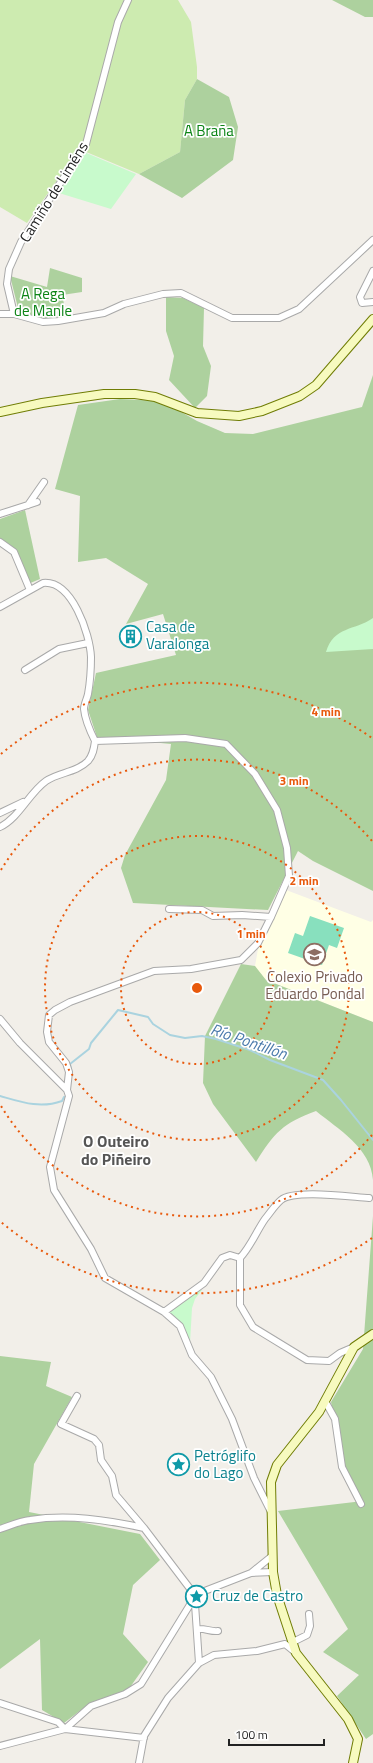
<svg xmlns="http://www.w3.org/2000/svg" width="373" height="1763" font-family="'Titillium Web',sans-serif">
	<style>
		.education { fill: #ffffe5 }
		.grass { fill: #cdebb0 }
		.forest { fill: #add19e }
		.park { fill: #c8facc }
		.pitch { fill: #88e0be }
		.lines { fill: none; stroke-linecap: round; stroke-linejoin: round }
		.stream { stroke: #aad3df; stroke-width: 2 }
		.street-casing { stroke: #a9a9a9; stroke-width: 8 }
		.secondary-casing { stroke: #707d05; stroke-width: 10 }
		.street { stroke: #fff; stroke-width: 6 }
		.secondary { stroke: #f7fabf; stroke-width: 8 }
		.ring { fill: none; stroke: #e8590c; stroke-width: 2; stroke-dasharray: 2 4 }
		.labels { text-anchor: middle; stroke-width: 3.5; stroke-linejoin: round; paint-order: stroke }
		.park-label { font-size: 15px; fill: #0c8416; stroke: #fff }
		.street-label { font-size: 15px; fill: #222; stroke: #fff }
		.culture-label { font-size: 15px; fill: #0d838f; stroke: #fff; text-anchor: start }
		.education-label { font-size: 15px; fill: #785e54; stroke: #fff }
		.water-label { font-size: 16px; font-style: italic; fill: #4a7aab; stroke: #fff }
		.neighbourhood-label { font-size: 16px; font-weight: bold; fill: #555; stroke: #fff }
		.centre { fill: #e8590c; stroke: #fff; stroke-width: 2 }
		.ring-label { font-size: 12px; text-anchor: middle; font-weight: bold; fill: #e8590c; stroke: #fff; stroke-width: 3.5; stroke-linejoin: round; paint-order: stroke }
	</style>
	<rect width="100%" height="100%" fill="#f2efe9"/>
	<path class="education" d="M 286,890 L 371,922 L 373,920 L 373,1022 L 266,980 L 259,974 L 255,966 L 258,949 Z"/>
	<path class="grass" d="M 0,0 L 178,0 L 191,22 L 197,67 L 197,79 L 185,100 L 180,152 L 139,174 L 79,149 L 27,223 L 0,207 Z"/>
	<path class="forest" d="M 332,0 L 373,0 L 373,17 L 365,17 Z
		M 197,79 L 229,97 L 238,127 L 233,160 L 182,198 L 139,174 L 180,152 L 185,100 Z
		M 50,268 L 82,278 L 82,292 L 62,295 L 67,317 L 44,320 L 19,312 L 10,276 L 47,287 Z
		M 166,297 L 183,298 L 204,308 L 203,346 L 211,366 L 207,396 L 195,408 L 169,380 L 174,356 L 166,331 Z
		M 373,375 L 373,891 L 313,861 L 298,851 L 268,910 L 133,903 L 121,868 L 125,855 L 166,780 L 171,744 L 97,737 L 88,710 L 96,673 L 176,655 L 163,614 L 126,624 L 148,584 L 106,558 L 78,562 L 80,496 L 55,489 L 78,405 L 120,399 L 162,401 L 197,421 L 225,433 L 253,434 L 362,407 Z
		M 25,510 L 40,579 L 28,584 L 16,551 L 0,539 L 0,519 Z
		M 241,964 L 255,966 L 266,980 L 373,1022 L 373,1180 C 371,1148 338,1129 316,1111 C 283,1123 274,1133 256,1162 L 213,1104 L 203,1083 L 205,1036 Z
		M 373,1216 L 373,1734 L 366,1739 L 337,1696 L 359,1675 L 323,1652 L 348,1629 L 278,1511 L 363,1501 L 344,1468 L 331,1402 L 363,1349 Z
		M 0,1356 L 51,1362 L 46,1386 L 72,1397 L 34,1464 L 29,1512 L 140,1534 L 160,1560 L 133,1585 L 123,1634 L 148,1662 L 128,1690 L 90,1703 L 64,1723 L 42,1710 L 40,1639 L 0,1669 Z"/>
	<path class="park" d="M 84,152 L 136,174 L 111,209 L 59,193 Z
		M 373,618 L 373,649 L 326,652 C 334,626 354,631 373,618 Z
		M 200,1290 L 202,1290 L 195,1299 L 192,1308 L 190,1343 L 183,1326 L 170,1314 L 170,1310 Z"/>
	<path class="pitch" d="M 310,916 L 344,928 L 337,948 L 329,945 L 322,965 L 288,953 L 295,933 L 303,936 Z"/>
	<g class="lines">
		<path class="stream" d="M 71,1070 L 70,1064 L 89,1049 L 91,1043 L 118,1010 L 148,1017 L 153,1024 L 170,1035 L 185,1038 L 202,1036 L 216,1039 L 250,1050 L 270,1060 L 323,1080 L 341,1100 L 373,1140
			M 0,1096 C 21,1102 40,1109 62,1101 L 64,1097"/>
		<defs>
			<path id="street" d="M 373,271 L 360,297 L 362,303 L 373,302
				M 0,314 L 14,314 L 43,322 L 58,321 L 104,313 L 124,304 L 163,294 L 181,293 L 232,318 L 279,318 L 299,309 L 373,240
				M 14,314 L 7,284 L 9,269 L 21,242 L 86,144 L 118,22 L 128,0
				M 28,505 L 44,482
				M 0,514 L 37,502
				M 0,542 L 14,552 L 30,590
				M 0,607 L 43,583 C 72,580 90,634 91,657 C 91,668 90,683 88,694 C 87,699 84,704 84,709 C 85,720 90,731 95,741
				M 25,670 L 59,649 L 88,643
				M 0,813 L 23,802
				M 0,827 C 19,818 29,793 46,781 C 59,772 76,773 88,761 C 93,755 94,749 95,741
				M 169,909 L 202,910 L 213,916 L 242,915 L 271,917
				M 0,1019 L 20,1043 L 67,1090 L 69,1096 L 50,1167 L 54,1190 L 91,1249 L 105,1278 L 164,1312 L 180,1326 L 192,1355 L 211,1377 L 232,1419 L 254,1478 L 271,1512
				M 67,1090 L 69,1072 L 66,1063 L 49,1042 L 47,1032 L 49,1015 L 55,1010 L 70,1002 L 154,971 L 191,969 L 241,960 L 258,943 L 271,917 L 289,876 L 287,848 L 277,810 L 255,774 L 226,744 L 185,738 L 95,741
				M 240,1258 C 251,1246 256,1232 265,1219 C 270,1213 275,1205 281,1200 C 294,1189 351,1197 369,1198
				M 164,1312 L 204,1283 L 222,1258 L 230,1255 L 240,1258 L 240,1305 L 253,1327 L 307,1360 L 329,1361 L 340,1353 L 354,1347
				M 77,1396 L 61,1424 L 94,1439 L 99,1445 L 101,1460 L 112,1476 L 116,1495 L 144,1528
				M 325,1401 L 335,1419 L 342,1467 L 361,1504
				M 0,1529 C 9,1526 20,1521 30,1520 C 68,1514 107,1520 144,1528 L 191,1590
				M 251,1573 L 272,1556
				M189 1596a7 7 0 1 1 14 0a7 7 0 1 1-14 0Z
				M 202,1592 L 251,1573 L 273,1572
				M 195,1604 L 199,1663
				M 197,1629 C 205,1628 211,1632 218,1631
				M 293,1642 L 307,1635 L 310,1626 L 309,1614
				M 0,1703 L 58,1722 L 65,1729
				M 65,1729 L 91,1706 L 125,1694 L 141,1684 L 191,1603
				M 0,1746 L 65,1729 L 144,1738
				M 139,1763 L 144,1736 L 168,1698 L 199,1663 L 214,1655 L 257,1651 L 285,1644 L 296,1653"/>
			<path id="secondary" d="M 0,412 L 42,403 L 104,394 L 135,394 L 155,397 L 197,413 L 239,416 L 262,411 L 300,396 L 316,385 L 373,319
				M 353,1763 L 358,1739 L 348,1719 L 296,1653 L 277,1595 L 273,1572 L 271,1482 L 277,1465 L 319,1412 L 354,1347 L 373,1334"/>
		</defs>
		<use href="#street" class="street-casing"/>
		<use href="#secondary" class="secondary-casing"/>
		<use href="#street" class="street"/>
		<use href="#secondary" class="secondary"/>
	</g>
	<g class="ring">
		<circle cx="197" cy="988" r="76"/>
		<circle cx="197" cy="988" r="152"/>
		<path d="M372 1135A229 229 0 0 1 1 1106M1 870A229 229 0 0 1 372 841"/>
		<path d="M372 1238A305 305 0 0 1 1 1222M1 754A305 305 0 0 1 372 738"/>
	</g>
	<defs>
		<symbol id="building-ring" viewBox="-11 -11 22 22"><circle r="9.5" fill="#fff" stroke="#0f9aa8" stroke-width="1.5"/><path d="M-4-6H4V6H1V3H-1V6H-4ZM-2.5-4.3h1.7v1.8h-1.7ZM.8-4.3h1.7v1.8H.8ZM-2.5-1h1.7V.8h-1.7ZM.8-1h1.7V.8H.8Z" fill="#0f9aa8"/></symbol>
		<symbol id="school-ring" viewBox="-11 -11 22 22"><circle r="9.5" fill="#fff" stroke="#8d6e63" stroke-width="1.5"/><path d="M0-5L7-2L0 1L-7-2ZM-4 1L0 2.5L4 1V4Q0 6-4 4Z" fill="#8d6e63"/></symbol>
		<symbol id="sight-ring" viewBox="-11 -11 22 22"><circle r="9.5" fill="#fff" stroke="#0f9aa8" stroke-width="1.5"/><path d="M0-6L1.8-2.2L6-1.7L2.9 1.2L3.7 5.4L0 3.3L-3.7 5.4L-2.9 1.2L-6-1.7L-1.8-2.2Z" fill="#0f9aa8"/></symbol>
	</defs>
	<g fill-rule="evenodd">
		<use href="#building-ring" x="118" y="624" width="25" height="25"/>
		<use href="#school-ring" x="302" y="942" width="25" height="25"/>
		<use href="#sight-ring" x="166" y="1452" width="25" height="25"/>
		<use href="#sight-ring" x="184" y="1584" width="25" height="25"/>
	</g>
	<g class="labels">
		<g class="park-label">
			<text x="209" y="136">A Braña</text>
			<text x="43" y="299">A Rega<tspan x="43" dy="17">de Manle</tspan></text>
		</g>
		<g class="street-label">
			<text transform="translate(54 192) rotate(-58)" y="5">Camiño de Liméns</text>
		</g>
		<g class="culture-label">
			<text x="146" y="632">Casa de<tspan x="146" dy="17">Varalonga</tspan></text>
			<text x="194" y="1461">Petróglifo<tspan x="194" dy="17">do Lago</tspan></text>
			<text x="212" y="1601">Cruz de Castro</text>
		</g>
		<g class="education-label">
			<text x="315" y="982">Colexio Privado<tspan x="315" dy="17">Eduardo Pondal</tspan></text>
		</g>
		<g class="water-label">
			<text transform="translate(249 1041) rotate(19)" y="6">Río Pontillón</text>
		</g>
		<g class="neighbourhood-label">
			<text x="116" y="1147">O Outeiro<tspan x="116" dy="18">do Piñeiro</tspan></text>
		</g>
	</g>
	<circle cx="197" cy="988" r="6" class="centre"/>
	<g class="ring-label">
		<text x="326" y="716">4 min</text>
		<text x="294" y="785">3 min</text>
		<text x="304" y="885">2 min</text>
		<text x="251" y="938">1 min</text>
	</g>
	<path d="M229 1739v6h95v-6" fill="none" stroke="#222222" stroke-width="2"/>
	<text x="235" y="1739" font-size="12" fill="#222222" stroke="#ffffff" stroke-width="3" paint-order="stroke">100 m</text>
</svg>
